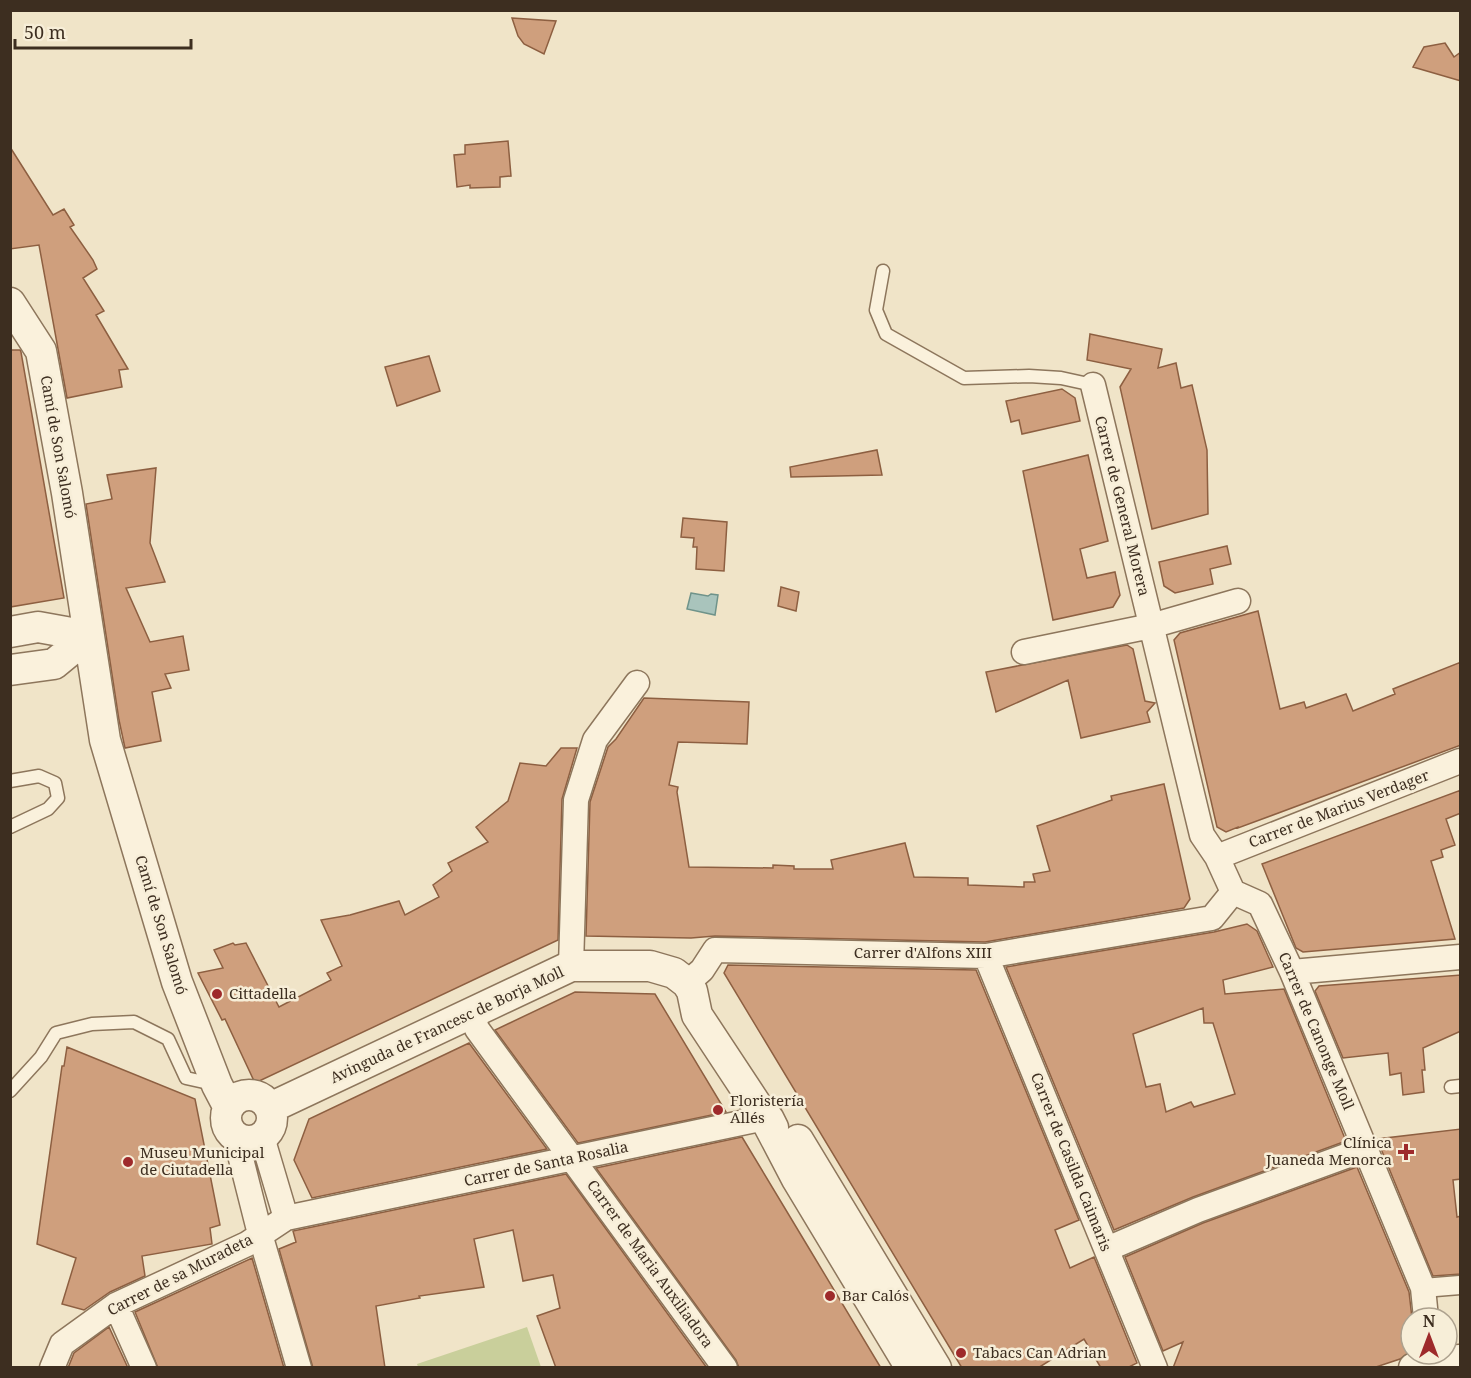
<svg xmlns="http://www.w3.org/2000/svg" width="1471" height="1378" font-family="'Noto Serif',serif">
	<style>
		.garden { fill: #c9cf9b }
		.water { fill: #a9c4bc; stroke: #6f938a; stroke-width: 1.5 }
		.building { fill: #cf9f7d; stroke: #8d5f41; stroke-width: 1.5; fill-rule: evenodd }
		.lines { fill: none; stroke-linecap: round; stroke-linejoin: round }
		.service-casing { stroke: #8d765c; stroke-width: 15 }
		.pedestrian-casing { stroke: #8d765c; stroke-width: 21 }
		.minor-casing { stroke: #8d765c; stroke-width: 27 }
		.tertiary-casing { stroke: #8d765c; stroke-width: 33 }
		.service { stroke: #faf1dc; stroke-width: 12 }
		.pedestrian { stroke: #faf1dc; stroke-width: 18 }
		.minor { stroke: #faf1dc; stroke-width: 24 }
		.tertiary { stroke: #faf1dc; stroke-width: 30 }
		.poi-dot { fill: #9e2a2b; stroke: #f7eed8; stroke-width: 2 }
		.labels { text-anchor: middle; stroke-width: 5; stroke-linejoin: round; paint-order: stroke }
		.street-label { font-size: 15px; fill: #3d2e20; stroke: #f7eed8 }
		.poi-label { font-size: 15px; fill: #3d2e20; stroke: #f7eed8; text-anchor: start }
	</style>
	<rect width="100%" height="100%" fill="#f0e4c8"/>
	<path class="garden" d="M 527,1327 L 541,1367 L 418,1367 L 417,1364 Z"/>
	<path class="water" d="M 691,593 L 708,596 L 711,594 L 718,595 L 715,615 L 687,609 Z"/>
	<path class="building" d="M 512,18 L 556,21 L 544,54 L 524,44 L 518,36 Z
		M 1445,43 L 1454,57 L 1461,52 L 1461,81 L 1413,67 L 1424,47 Z
		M 508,141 L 511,176 L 500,177 L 500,187 L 470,188 L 470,185 L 457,187 L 454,155 L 465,154 L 465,145 Z
		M 10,147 L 53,215 L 64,209 L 74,225 L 70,227 L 93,260 L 97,269 L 83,278 L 104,311 L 96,315 L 128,369 L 119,370 L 122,387 L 67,398 L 39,245 L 10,249 Z
		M 1090,334 L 1162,349 L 1158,368 L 1176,363 L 1181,388 L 1192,385 L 1207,450 L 1208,514 L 1152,529 L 1120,387 L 1131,369 L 1087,360 Z
		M 10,350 L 20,350 L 21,352 L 64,598 L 10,607 Z
		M 429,356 L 440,391 L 397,406 L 385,367 Z
		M 1062,389 L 1075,398 L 1080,421 L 1022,434 L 1019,420 L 1011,422 L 1006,401 Z
		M 877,450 L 882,475 L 791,477 L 790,467 Z
		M 1088,455 L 1108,541 L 1080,549 L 1087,578 L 1115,572 L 1120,595 L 1113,607 L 1053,620 L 1023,471 Z
		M 156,468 L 150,543 L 165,582 L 126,588 L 150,642 L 183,636 L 189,670 L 165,674 L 171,688 L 152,692 L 161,741 L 125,748 L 119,720 L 86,504 L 112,499 L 107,475 Z
		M 683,518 L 727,522 L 724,571 L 696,569 L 697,547 L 693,547 L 694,538 L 681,537 Z
		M 1227,546 L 1231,564 L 1210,569 L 1213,584 L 1175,593 L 1164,586 L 1159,562 Z
		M 781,587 L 799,592 L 796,611 L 778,606 Z
		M 1258,611 L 1280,709 L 1304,702 L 1306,708 L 1346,694 L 1353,711 L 1395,694 L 1393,689 L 1461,662 L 1461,745 L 1238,828 L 1238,827 L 1226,832 L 1217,827 L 1174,640 L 1180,633 Z
		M 1127,645 L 1133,649 L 1145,701 L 1155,703 L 1147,712 L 1150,722 L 1081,738 L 1068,680 L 996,712 L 986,672 Z
		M 644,698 L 749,702 L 747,744 L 678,742 L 669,785 L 678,787 L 677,792 L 689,867 L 773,868 L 773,865 L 794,866 L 794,869 L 833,869 L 831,860 L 905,843 L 914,877 L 968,878 L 968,885 L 1024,887 L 1024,882 L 1035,882 L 1033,874 L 1050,871 L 1037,826 L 1112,800 L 1111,796 L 1164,784 L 1190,899 L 1184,908 L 985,942 L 715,936 L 691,938 L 586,936 L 590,802 L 608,747 L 616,739 Z
		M 561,748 L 577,748 L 562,799 L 558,940 L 255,1083 L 225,1019 L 222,1020 L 198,973 L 223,968 L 214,950 L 233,943 L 235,945 L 246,943 L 279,1007 L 331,980 L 327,973 L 342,966 L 321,920 L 350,915 L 399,901 L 405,915 L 439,897 L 433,885 L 452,871 L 448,863 L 488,842 L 476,827 L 508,801 L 520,763 L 546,766 Z
		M 1461,790 L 1461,813 L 1446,819 L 1455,845 L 1441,850 L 1443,857 L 1431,861 L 1455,939 L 1303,952 L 1296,948 L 1262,864 Z
		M 1247,924 L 1257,931 L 1273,967 L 1223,980 L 1225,994 L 1284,989 L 1346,1141 L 1193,1197 L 1114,1230 L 1006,967 L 1214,932 ZM 1203,1008 L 1204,1023 L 1213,1023 L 1235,1094 L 1194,1107 L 1191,1102 L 1166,1112 L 1160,1084 L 1146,1087 L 1133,1034 Z
		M 728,965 L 976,970 L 1079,1220 L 1055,1230 L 1070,1268 L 1094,1257 L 1137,1363 L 1127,1368 L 1101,1368 L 1084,1339 L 1038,1368 L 962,1368 L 724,973 Z
		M 1461,975 L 1461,1031 L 1423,1048 L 1425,1070 L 1422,1070 L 1424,1092 L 1403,1095 L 1401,1073 L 1390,1075 L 1388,1053 L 1343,1058 L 1315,991 L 1319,986 Z
		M 575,992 L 655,994 L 726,1112 L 578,1143 L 495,1030 Z
		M 469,1043 L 547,1149 L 312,1198 L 294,1160 L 309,1119 Z
		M 67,1047 L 195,1099 L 220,1225 L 210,1228 L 212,1244 L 142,1256 L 145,1276 L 110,1292 L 84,1310 L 62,1304 L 76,1258 L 37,1244 L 62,1066 L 64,1066 Z
		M 1461,1129 L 1461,1179 L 1453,1180 L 1457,1217 L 1461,1216 L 1461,1274 L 1433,1276 L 1377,1139 Z
		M 742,1137 L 810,1250 L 881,1368 L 739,1368 L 736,1360 L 596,1168 Z
		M 1357,1167 L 1409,1292 L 1412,1318 L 1411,1351 L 1400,1359 L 1373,1368 L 1173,1368 L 1183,1342 L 1163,1351 L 1125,1257 L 1203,1223 Z
		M 566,1174 L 707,1368 L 556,1368 L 537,1316 L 560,1308 L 553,1275 L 523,1281 L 513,1230 L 474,1239 L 484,1287 L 419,1296 L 420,1298 L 376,1306 L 385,1368 L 313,1368 L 279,1249 L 296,1242 L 293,1231 Z
		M 252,1258 L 284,1368 L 158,1368 L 135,1312 Z
		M 109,1327 L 128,1368 L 68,1368 L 74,1353 Z"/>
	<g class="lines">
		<defs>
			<path id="service" d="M 883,271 L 876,310 L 886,334 L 964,378 L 1029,376 L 1061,378 L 1093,385
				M 10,781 L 39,776 L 55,783 L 58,798 L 48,809 L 10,827
				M 1451,1087 L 1460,1086
				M 10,1091 L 41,1057 L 56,1033 L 92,1024 L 134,1022 L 168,1039 L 186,1078 L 213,1084"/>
			<path id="pedestrian" d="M 1423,1288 L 1460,1285"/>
			<path id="minor" d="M 1093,385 L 1202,835 L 1217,857 L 1233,892 L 1260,904 L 1292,972 L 1423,1288 L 1426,1318
				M 1024,652 L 1151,626 L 1238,601
				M 1217,857 L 1460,761
				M 986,956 L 1155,1368
				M 571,966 L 576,800 L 595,740 L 637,683
				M 1292,972 L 1460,957
				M 687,983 L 702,970 L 715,950 L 986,956 L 1212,918 L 1233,892
				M 472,1013 L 477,1029 L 725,1368
				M 262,1137 L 286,1218
				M 236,1139 L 260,1234 L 299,1368
				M 1107,1249 L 1198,1210 L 1365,1149
				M 116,1305 L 144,1368
				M 52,1368 L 62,1344 L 116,1305 L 247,1244 L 286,1218 L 765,1118 L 771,1117 L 776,1127"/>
			<path id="tertiary" d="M 10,303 L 41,351 L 67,493 L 105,740 L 177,982 L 217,1085 L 228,1106
				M 10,632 L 38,627 L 88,636
				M 10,670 L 54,664 L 88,636
				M226 1118a23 23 0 1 1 46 0a23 23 0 1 1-46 0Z
				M 270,1108 L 571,966 L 650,966 L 674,973 L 687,983 L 692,991 L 697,1015 L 765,1118 L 797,1179 L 911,1368
				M 798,1140 L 936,1368
				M 1414,1368 L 1430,1363 L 1460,1360"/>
		</defs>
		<use href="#service" class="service-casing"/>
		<use href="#pedestrian" class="pedestrian-casing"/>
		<use href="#minor" class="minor-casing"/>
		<use href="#tertiary" class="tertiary-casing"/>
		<use href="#service" class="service"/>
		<use href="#pedestrian" class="pedestrian"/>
		<use href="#minor" class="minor"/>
		<use href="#tertiary" class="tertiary"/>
	</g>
	<g class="poi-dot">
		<circle cx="217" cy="994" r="6"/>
		<circle cx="718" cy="1110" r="6"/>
		<path d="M1403 1143h6v6h6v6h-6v6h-6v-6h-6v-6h6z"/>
		<circle cx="128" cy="1162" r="6"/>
		<circle cx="830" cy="1296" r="6"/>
		<circle cx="961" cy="1353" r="6"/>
	</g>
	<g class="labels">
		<g class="street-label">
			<text transform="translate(58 447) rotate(80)" y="5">Camí de Son Salomó</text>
			<text transform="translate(1122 506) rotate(76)" y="5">Carrer de General Morera</text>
			<text transform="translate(1339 809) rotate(-21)" y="5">Carrer de Marius Verdager</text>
			<text transform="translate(161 925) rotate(73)" y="5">Camí de Son Salomó</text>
			<text x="923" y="958">Carrer d'Alfons XIII</text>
			<text transform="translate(447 1025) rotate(-25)" y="5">Avinguda de Francesc de Borja Moll</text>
			<text transform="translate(1316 1031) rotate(67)" y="5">Carrer de Canonge Moll</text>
			<text transform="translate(1071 1162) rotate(68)" y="5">Carrer de Casilda Caimaris</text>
			<text transform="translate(546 1164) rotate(-12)" y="5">Carrer de Santa Rosalia</text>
			<text transform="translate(650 1264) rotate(54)" y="5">Carrer de Maria Auxiliadora</text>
			<text transform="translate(180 1275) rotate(-27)" y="5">Carrer de sa Muradeta</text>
		</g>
		<g class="poi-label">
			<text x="229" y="999">Cittadella</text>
			<text x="730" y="1106">Floristería<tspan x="730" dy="17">Allés</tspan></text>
			<text x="1392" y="1148" text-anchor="end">Clínica<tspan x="1392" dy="17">Juaneda Menorca</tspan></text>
			<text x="140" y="1158">Museu Municipal<tspan x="140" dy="17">de Ciutadella</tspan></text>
			<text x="842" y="1301">Bar Calós</text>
			<text x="973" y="1358">Tabacs Can Adrian</text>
		</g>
	</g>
	<rect width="1471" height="1378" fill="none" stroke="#3d2e20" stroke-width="24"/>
	<g transform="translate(1429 1336)"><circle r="28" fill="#f7eed8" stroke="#ada18e" stroke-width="1.5"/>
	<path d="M0-4.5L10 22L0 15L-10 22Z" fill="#9e2a2b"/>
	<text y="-9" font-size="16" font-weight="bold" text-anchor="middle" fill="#3d2e20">N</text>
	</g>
	<path d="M15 39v9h176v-9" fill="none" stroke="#3d2e20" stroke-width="3"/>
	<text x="24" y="39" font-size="18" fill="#3d2e20" stroke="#f7eed8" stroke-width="4.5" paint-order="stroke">50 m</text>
</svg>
